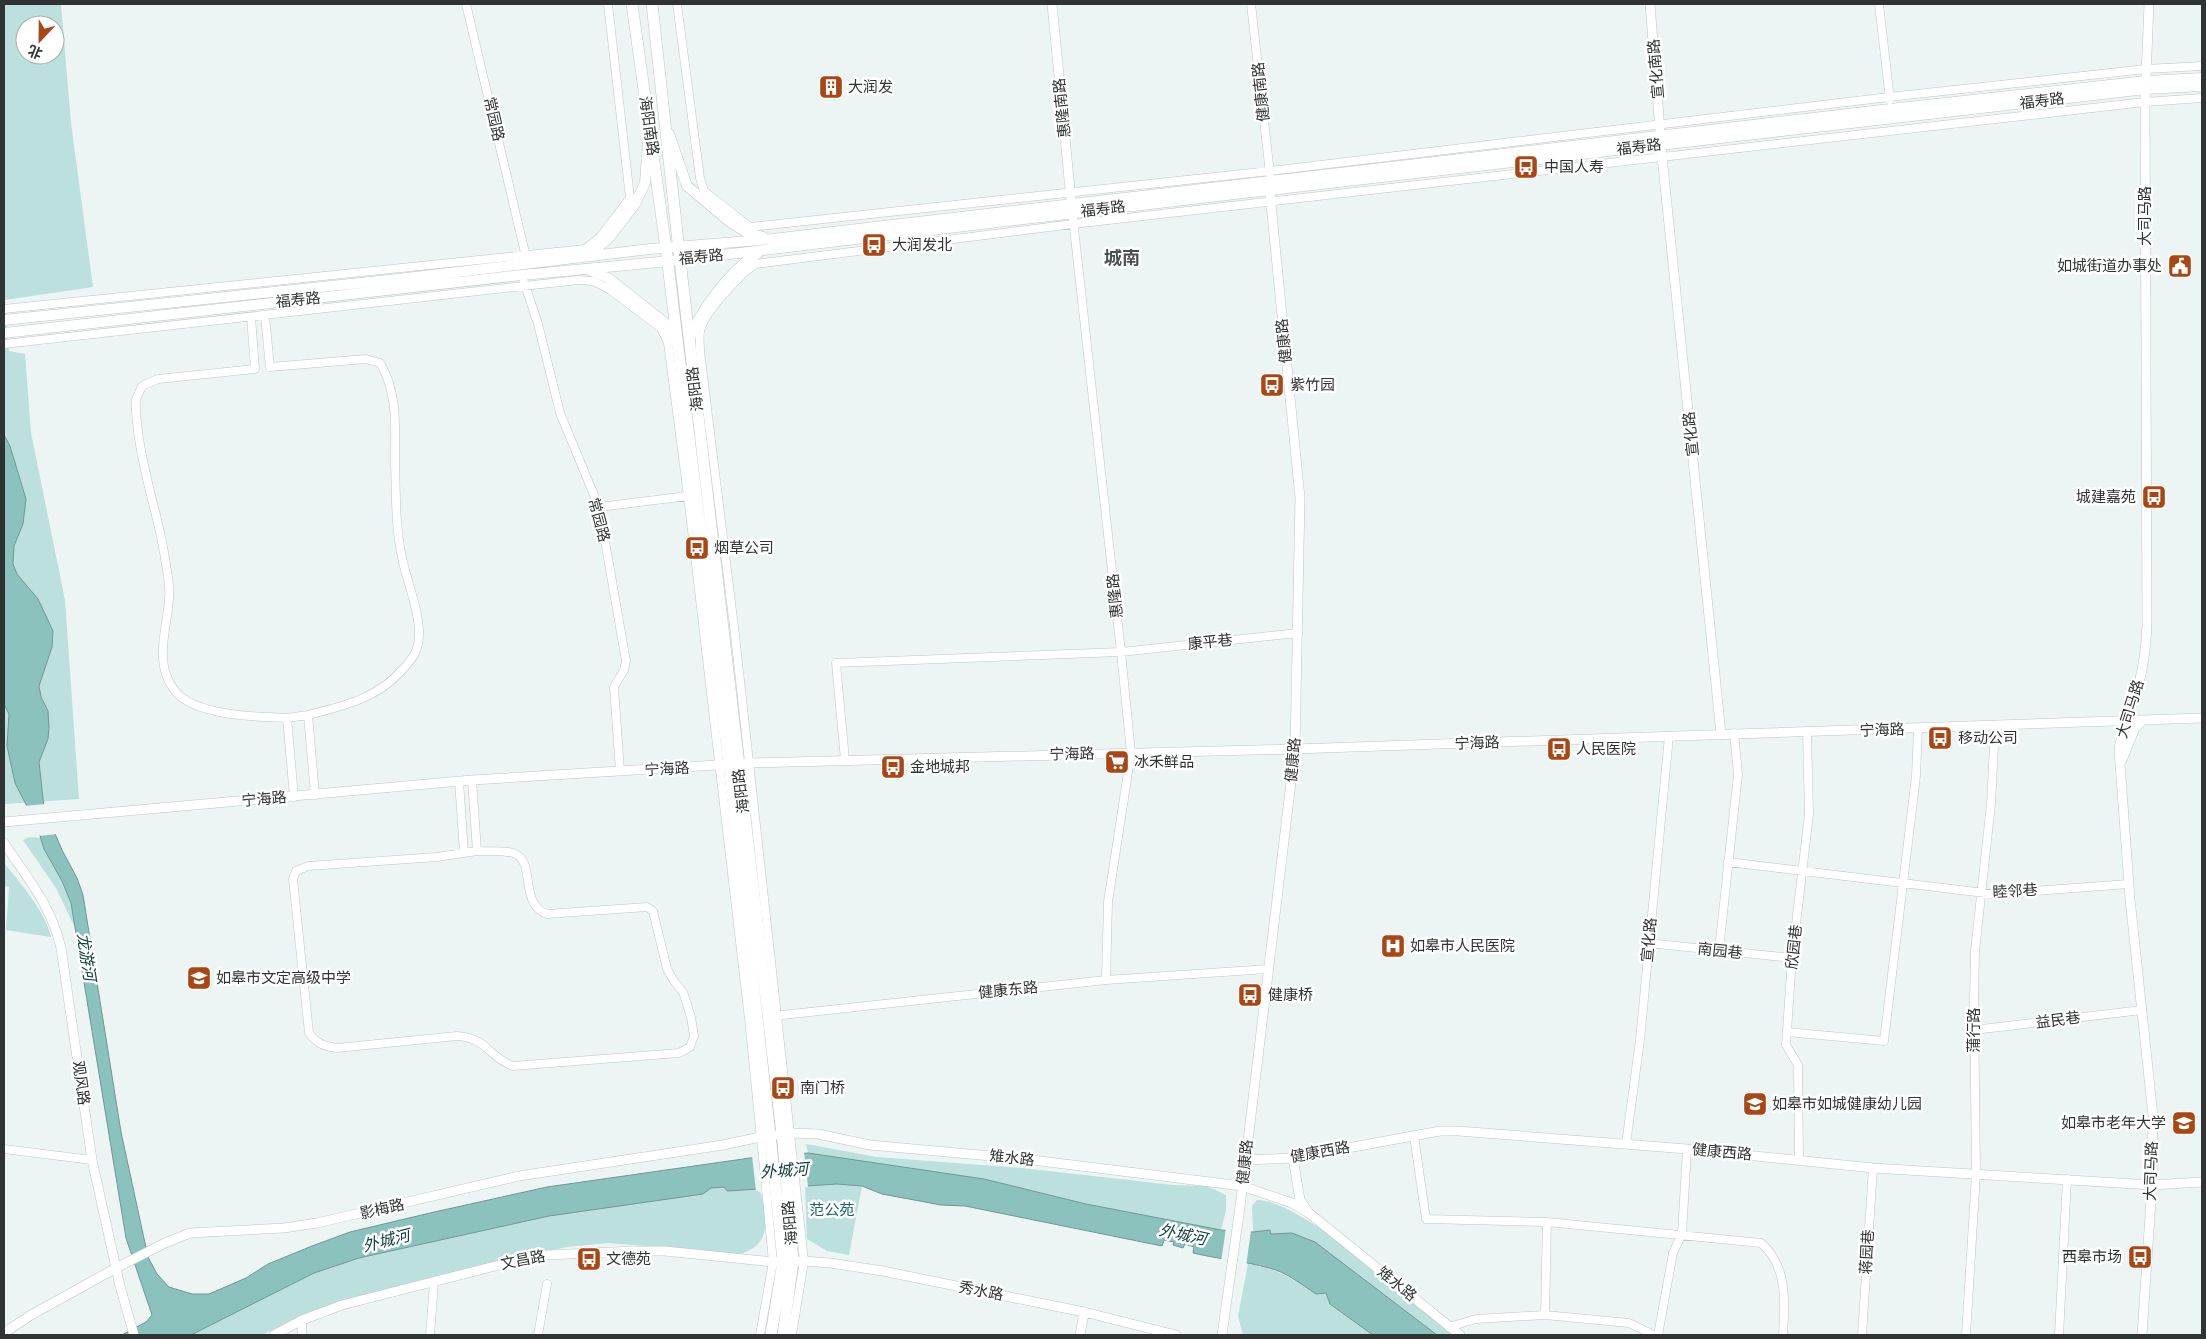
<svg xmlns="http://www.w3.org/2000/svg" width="2206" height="1339" font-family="Lato,'Noto Sans SC',sans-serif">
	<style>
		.green { fill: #bbe0dd; fill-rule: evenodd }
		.water { fill: #8cc2be; stroke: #709794 }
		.pier { fill: #ecf5f4 }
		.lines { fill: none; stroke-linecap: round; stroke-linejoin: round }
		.minor-casing { stroke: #bdc6c5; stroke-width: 9 }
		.tertiary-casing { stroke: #bdc6c5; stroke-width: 10 }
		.secondary-casing { stroke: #bdc6c5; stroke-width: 11 }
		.primary-casing { stroke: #bdc6c5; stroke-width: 12 }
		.minor { stroke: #fff; stroke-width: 8 }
		.tertiary { stroke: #fff; stroke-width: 9 }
		.secondary { stroke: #fff; stroke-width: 10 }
		.primary { stroke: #fff; stroke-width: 11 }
		.labels { text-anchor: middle; stroke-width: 5; stroke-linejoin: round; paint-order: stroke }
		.street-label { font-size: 15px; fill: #303333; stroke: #fff }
		.poi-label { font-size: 15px; fill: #303333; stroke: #fff; text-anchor: start }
		.park-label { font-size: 15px; fill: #1c6460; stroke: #fff }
		.water-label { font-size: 16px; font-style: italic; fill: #0e403e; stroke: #fff }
		.quarter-label { font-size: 18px; font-weight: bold; fill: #495150; stroke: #fff }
	</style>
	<rect width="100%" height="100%" fill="#ecf5f4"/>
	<path class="green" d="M 4,4 L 61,4 L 71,123 L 93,287 L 5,300 L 9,351 L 25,354 L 31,433 L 65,600 L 79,799 L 6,804 L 4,803 ZM 25,25 L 55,25 L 55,55 L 25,55 Z
		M 29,837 L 42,838 C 45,854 54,866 62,881 C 70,896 74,913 76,930 L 56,888 L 23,840 Z
		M 4,863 C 20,883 45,911 51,937 L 6,930 L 9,887 L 4,886 Z
		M 806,1144 L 877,1157 L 1022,1168 L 1173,1185 L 1207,1186 L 1226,1195 L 1226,1210 L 1221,1230 L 1086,1204 L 984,1179 L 808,1153 Z
		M 837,1184 L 862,1186 L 849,1255 L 827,1251 L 807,1239 L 805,1185 Z
		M 724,1187 L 727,1191 L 753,1188 L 761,1193 C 767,1219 772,1245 740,1254 L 608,1243 L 567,1247 L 497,1261 L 309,1312 L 262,1335 L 191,1335 L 314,1273 L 359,1258 L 549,1216 L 703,1194 L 711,1188 Z
		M 1257,1200 C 1302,1200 1417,1304 1455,1335 L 1437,1335 L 1315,1242 L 1292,1233 L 1271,1234 L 1269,1230 L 1253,1232 L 1252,1206 Z
		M 1248,1264 C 1277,1269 1292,1278 1316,1294 L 1326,1293 L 1330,1304 L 1373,1335 L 1243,1335 L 1238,1316 Z"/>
	<path class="water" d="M 4,435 L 10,446 L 26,499 L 23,524 L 14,546 L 13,564 L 17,574 L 38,599 L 53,631 L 52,647 L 39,686 L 41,697 L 48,711 L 49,727 L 48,739 L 39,762 L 44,808 L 62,850 L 77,878 L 83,895 L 121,1132 L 148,1257 L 157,1274 L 169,1287 L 192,1294 L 209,1294 L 246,1278 L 268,1264 L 312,1246 L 350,1232 L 430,1213 L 547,1187 L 750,1158 L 808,1153 L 984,1179 L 1086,1204 L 1221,1230 L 1253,1232 L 1270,1230 L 1271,1234 L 1292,1233 L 1315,1242 L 1437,1335 L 1373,1335 L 1330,1304 L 1326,1293 L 1316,1294 C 1301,1284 1286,1272 1269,1268 C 1244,1261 1218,1259 1193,1253 L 1194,1247 L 1185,1244 L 1183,1248 L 1173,1245 L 1174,1242 L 1164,1240 L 1162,1246 L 965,1206 L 941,1205 L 882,1194 L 862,1186 L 837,1184 L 727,1191 L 724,1187 L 711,1188 L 703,1194 L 549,1216 L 359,1258 L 314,1273 L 191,1335 L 122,1335 L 146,1322 L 152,1315 L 126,1238 L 71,903 L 62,881 L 44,849 L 37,826 L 15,783 L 7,746 L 9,714 L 4,704 Z"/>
	<path class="pier" d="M 46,804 L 58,834 L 38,836 L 24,806 Z
		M 804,1151 L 808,1187 L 756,1191 L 752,1156 Z
		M 1226,1228 L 1251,1230 L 1246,1267 L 1221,1262 Z"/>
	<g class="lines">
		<defs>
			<path id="minor" d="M 466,4 L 526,257
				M 677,4 L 700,178 L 704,191 L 750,227 L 1270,171 L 1889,97 L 2146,69 L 2202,66
				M 1251,4 L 1270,174
				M 1879,4 L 1890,100
				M 1073,219 L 1121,652 L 1131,753 L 1108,902 L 1106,980
				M 524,282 L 538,324 L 560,413 L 599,507 L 626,661 L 624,670 L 614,687 L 620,771
				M 4,309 L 585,249 L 600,237 L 630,198 L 608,4
				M 265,316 L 270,367 L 366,359 L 380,363 C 398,393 395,426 395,459 C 396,494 395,528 403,562 C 408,585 425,625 417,648 C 415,655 408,664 402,670 C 378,698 344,706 308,715 L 315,795
				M 251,317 L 255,369 L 158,379 L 142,386 C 140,391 137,396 136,400 C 135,410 137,421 138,431 C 143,476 160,519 166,565 C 168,575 170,588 169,599 C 167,630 153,663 175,691 C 195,716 258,717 287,718 L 294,797
				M 4,344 L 578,280 L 593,281 L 609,289 L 661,328 L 668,343 L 688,496 L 749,1019 L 767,1198 L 773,1262 L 760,1335
				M 599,507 L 688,496
				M 287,718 L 308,715
				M 845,760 L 836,663 L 1121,652 L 1298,633
				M 472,780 L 477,851
				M 459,781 L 464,853
				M 477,851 C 488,852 502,850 513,853 C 537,860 518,904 547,914 L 647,907 L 653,911 L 667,969 L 674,981 L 683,992 L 691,1017 L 694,1036 L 690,1047 L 679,1053 L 513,1066 C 488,1057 488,1038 457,1036 L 337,1048 C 323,1046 318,1044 309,1033 L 293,879 L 296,871 L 308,866 L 437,857 Z
				M 1728,862 L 1993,894 L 2129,884
				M 1648,943 L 1792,958
				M 1719,950 L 1738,774 L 1734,733
				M 773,1016 L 1106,980 L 1268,969
				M 1974,1030 L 2142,1010
				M 1787,1032 L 1884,1041 L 1916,776 L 1918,729
				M 1414,1136 L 1426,1219 L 1547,1222 L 1761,1243 C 1788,1266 1785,1303 1783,1335
				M 1626,1144 L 1640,1040 L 1669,736
				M 4,1149 L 92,1160
				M 1799,1160 L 1798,1065 L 1786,1045 L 1792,958 L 1809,814 L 1807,732
				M 1545,1315 L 1547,1222
				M 1449,1327 L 1476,1319 L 1545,1315 L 1629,1323 L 1654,1335
				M 302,1335 L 302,1320
				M 430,1335 L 434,1282
				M 538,1335 L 547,1284
				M 792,1335 L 804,1261 L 735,635 L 700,351 C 700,345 699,337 700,331 C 704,312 739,276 755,264 L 1073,224 L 2145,102 L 2202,98
				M 1658,1335 L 1673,1253 L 1682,1234 L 1687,1149
				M 1862,1335 L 1873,1168
				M 1966,1335 L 1976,1174 L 1974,1000 L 1975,951 L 1991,804 L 1995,726
				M 2059,1335 L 2067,1179"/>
			<path id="tertiary" d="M 1052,4 L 1072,210
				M 1650,4 L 1662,156 L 1721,734
				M 2122,760 L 2135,728 L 2143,720
				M 4,822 L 472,780 L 749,763 L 1295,749 L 2202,718
				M 4,843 C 28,879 51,905 61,948 L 92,1160 L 120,1286 L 134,1335
				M 1293,1158 L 1300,1200 L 1309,1213 L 1460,1335
				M 1245,1160 L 1293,1158 L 1440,1131 L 1458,1131 L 1687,1149 L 1873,1168 L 2152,1185 L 2202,1182
				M 4,1333 L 31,1315 L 116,1268 L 165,1243 L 190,1233 L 284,1228 L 317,1223 L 519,1176 L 723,1145 L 760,1137 L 791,1133 L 818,1134 L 870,1145 L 1024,1159 L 1242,1186 L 1292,1203 L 1309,1213
				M 274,1335 L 302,1320 L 342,1305 L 499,1265 L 547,1255 L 634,1251 L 665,1251 L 773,1262 L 804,1261 L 830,1263 L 883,1271 L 1084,1312 L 1176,1335
				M 1080,1335 L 1084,1312
				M 1222,1335 L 1240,1207 L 1295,749 L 1300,498 L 1269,184
				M 2142,1335 L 2152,1185 L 2153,1116 L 2130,899 L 2119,750 C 2122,728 2132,708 2138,686 C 2144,666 2146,646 2147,624 L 2145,102 L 2149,4"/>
			<path id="secondary" d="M 669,134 L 687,186 L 730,222 L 748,233 L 763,237
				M 586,256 L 608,239 L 635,204 L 645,183 L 648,143
				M 587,269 L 608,278 L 665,323 L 677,343
				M 4,320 L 398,279 L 650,249 L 772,239 L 1890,109 L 2146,81 L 2202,78
				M 4,333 L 522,275 L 680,260 L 1269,190 L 2146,89 L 2202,86
				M 689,340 C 701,309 730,271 758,253"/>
			<path id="primary" d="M 632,4 L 666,248 L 729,765 L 771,1144 L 783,1261 L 771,1335
				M 652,4 L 680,260 L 783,1143 L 793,1261 L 783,1335"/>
		</defs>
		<use href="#minor" class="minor-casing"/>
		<use href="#tertiary" class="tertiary-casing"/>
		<use href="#secondary" class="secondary-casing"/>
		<use href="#primary" class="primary-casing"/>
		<use href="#minor" class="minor"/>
		<use href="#tertiary" class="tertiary"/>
		<use href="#secondary" class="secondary"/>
		<use href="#primary" class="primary"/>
	</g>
	<defs>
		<symbol id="building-square" viewBox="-11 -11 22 22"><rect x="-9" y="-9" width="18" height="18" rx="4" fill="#aa4613" stroke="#fff"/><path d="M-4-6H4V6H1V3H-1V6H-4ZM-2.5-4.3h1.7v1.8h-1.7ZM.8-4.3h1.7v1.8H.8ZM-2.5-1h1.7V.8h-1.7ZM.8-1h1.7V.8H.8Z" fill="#fff"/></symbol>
		<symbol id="bus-square" viewBox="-11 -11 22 22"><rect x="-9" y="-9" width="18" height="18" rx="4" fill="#aa4613" stroke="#fff"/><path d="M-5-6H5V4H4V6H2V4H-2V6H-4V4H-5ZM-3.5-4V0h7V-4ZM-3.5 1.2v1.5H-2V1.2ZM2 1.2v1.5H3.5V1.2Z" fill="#fff"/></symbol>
		<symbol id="civic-square" viewBox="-11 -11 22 22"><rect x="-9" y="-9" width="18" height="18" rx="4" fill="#aa4613" stroke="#fff"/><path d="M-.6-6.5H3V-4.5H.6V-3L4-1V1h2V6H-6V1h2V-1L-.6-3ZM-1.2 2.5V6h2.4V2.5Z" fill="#fff"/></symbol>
		<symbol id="supermarket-square" viewBox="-11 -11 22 22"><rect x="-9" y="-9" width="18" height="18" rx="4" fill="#aa4613" stroke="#fff"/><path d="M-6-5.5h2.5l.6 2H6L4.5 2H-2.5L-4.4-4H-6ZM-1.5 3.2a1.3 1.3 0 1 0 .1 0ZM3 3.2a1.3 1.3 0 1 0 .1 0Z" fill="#fff"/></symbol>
		<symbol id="hospital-square" viewBox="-11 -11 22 22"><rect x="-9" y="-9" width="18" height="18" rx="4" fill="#aa4613" stroke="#fff"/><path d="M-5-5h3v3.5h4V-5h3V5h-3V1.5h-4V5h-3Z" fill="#fff"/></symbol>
		<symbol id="school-square" viewBox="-11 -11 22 22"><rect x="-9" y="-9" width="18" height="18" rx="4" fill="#aa4613" stroke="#fff"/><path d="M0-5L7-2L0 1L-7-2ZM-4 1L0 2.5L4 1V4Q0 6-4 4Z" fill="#fff"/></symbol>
	</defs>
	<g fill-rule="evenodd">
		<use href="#building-square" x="817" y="73" width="28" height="28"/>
		<use href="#bus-square" x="1512" y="153" width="28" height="28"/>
		<use href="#bus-square" x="860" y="231" width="28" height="28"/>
		<use href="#civic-square" x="2166" y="252" width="28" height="28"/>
		<use href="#bus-square" x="1258" y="371" width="28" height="28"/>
		<use href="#bus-square" x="2140" y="483" width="28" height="28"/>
		<use href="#bus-square" x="683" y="534" width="28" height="28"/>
		<use href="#bus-square" x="1926" y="724" width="28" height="28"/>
		<use href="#bus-square" x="1545" y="735" width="28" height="28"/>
		<use href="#supermarket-square" x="1103" y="748" width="28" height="28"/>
		<use href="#bus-square" x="879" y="753" width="28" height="28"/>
		<use href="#hospital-square" x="1379" y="932" width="28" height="28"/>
		<use href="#school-square" x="185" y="964" width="28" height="28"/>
		<use href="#bus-square" x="1236" y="981" width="28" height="28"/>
		<use href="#bus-square" x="769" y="1074" width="28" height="28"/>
		<use href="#school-square" x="1741" y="1090" width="28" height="28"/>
		<use href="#school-square" x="2170" y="1109" width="28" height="28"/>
		<use href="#bus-square" x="2126" y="1243" width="28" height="28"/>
		<use href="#bus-square" x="575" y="1245" width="28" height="28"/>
	</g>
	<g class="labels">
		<g class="street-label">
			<text transform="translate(1656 69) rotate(-95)" y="5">宣化南路</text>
			<text transform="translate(1261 92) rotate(-96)" y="5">健康南路</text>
			<text transform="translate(2042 101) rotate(-7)" y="5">福寿路</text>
			<text transform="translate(1062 108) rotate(-96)" y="5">惠隆南路</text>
			<text transform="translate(494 119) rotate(77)" y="5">常园路</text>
			<text transform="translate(649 126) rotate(82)" y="5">海阳南路</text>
			<text transform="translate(1639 147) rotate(-7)" y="5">福寿路</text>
			<text transform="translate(1103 209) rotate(-7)" y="5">福寿路</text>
			<text transform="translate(2145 216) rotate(-90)" y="5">大司马路</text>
			<text transform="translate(701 257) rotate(-6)" y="5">福寿路</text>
			<text transform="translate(298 300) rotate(-6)" y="5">福寿路</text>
			<text transform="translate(1284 341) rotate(-96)" y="5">健康路</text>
			<text transform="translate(695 389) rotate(-97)" y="5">海阳路</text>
			<text transform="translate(1691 434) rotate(-96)" y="5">宣化路</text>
			<text transform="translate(599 520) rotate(75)" y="5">常园路</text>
			<text transform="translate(1115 596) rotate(-96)" y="5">惠隆路</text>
			<text transform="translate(1210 642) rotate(-6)" y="5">康平巷</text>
			<text transform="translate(2130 709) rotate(-73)" y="5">大司马路</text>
			<text transform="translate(1882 730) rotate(-2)" y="5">宁海路</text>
			<text transform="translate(1477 743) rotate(-2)" y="5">宁海路</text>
			<text transform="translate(1072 754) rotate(-1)" y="5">宁海路</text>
			<text transform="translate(1293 760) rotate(-85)" y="5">健康路</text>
			<text transform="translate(667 769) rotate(-3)" y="5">宁海路</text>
			<text transform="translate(741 791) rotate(-97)" y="5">海阳路</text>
			<text transform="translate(264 799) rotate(-5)" y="5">宁海路</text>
			<text transform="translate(2015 891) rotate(-3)" y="5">睦邻巷</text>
			<text transform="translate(1649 940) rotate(-85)" y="5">宣化路</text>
			<text transform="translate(1794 947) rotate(-84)" y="5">欣园巷</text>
			<text transform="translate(1720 951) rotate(6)" y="5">南园巷</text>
			<text transform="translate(1008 990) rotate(-6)" y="5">健康东路</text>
			<text transform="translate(2058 1020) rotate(-7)" y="5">益民巷</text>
			<text transform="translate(1974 1030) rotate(-90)" y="5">蒲行路</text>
			<text transform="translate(81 1083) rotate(82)" y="5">观风路</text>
			<text transform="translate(1320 1152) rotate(-10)" y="5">健康西路</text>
			<text transform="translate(1722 1152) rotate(5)" y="5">健康西路</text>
			<text transform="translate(1012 1158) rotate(6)" y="5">雉水路</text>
			<text transform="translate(1245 1162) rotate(-84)" y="5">健康路</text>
			<text transform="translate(2151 1171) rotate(-88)" y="5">大司马路</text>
			<text transform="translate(382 1209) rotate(-13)" y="5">影梅路</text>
			<text transform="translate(790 1223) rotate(-95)" y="5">海阳路</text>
			<text transform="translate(1867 1252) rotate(-87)" y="5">蒋园巷</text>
			<text transform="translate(523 1260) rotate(-11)" y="5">文昌路</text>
			<text transform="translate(1397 1284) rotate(39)" y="5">雉水路</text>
			<text transform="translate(981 1291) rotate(11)" y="5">秀水路</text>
		</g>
		<g class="poi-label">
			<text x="848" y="92">大润发</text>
			<text x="1544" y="172">中国人寿</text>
			<text x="892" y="250">大润发北</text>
			<text x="2162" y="271" text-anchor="end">如城街道办事处</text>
			<text x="1290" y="390">紫竹园</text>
			<text x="2136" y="502" text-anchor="end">城建嘉苑</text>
			<text x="714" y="553">烟草公司</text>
			<text x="1958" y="743">移动公司</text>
			<text x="1576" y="754">人民医院</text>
			<text x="1134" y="767">冰禾鲜品</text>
			<text x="910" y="772">金地城邦</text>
			<text x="1410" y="951">如皋市人民医院</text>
			<text x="216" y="983">如皋市文定高级中学</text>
			<text x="1268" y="1000">健康桥</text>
			<text x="800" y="1093">南门桥</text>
			<text x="1772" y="1109">如皋市如城健康幼儿园</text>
			<text x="2166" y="1128" text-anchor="end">如皋市老年大学</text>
			<text x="2122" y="1262" text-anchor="end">西皋市场</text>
			<text x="606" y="1264">文德苑</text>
		</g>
		<g class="park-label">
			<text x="832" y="1215">范公苑</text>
		</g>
		<g class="water-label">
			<text transform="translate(87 957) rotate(81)" y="6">龙游河</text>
			<text transform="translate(784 1170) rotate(-4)" y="6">外城河</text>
			<text transform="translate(1183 1234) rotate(12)" y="6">外城河</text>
			<text transform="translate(386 1240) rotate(-14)" y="6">外城河</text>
		</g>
		<g class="quarter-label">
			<text x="1122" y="264">城南</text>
		</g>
	</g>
	<rect width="2206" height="1339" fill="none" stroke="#303333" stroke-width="10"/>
	<g transform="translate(40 40) rotate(202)"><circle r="24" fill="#ffffff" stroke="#acadad"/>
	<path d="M0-4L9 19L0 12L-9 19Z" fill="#aa4613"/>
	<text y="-8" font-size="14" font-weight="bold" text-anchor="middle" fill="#303333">北</text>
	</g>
</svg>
